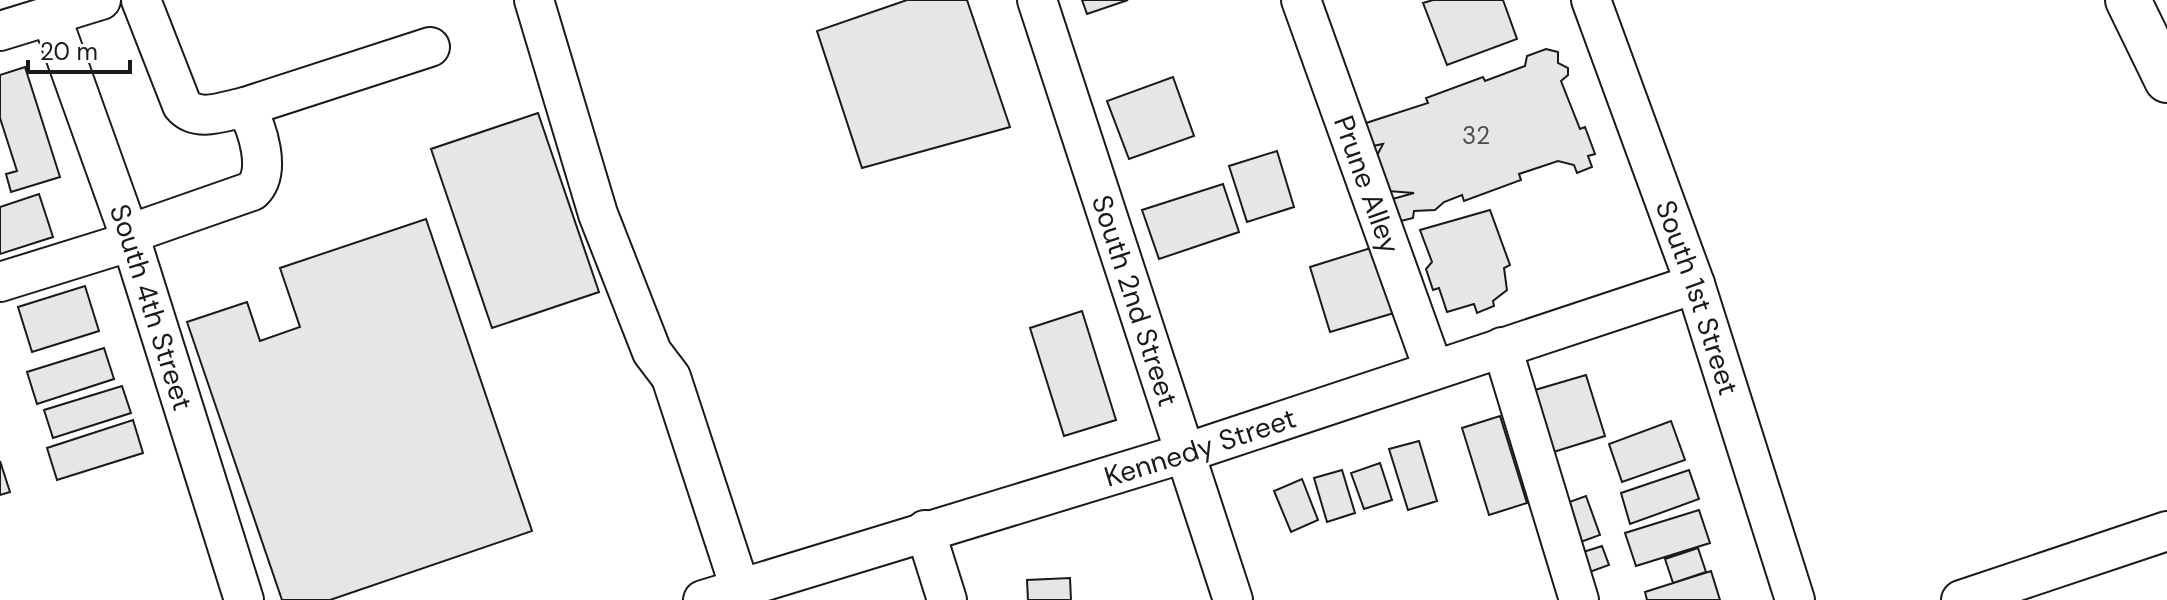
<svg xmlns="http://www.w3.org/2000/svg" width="2167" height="600" font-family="'DM Sans',sans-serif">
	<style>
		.building { fill: #e6e6e6; stroke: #1a1a1a; stroke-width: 2 }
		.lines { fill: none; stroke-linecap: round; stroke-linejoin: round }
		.minor-casing { stroke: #1a1a1a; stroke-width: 42 }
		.major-casing { stroke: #1a1a1a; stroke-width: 48 }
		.minor { stroke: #fff; stroke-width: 38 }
		.major { stroke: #fff; stroke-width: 44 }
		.labels { text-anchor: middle; stroke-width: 6; stroke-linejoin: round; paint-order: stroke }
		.number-label { font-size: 24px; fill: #4d4d4d }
		.street-label { font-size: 28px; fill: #1a1a1a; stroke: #fff }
	</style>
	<rect width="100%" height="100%" fill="#fff"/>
	<path class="building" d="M 907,0 L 967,0 L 1010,127 L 862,168 L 817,31 Z
		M 1082,0 L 1128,0 L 1087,14 Z
		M 1433,0 L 1503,0 L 1517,39 L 1447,65 L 1423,3 Z
		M 1546,49 L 1558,52 L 1558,63 L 1568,68 L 1568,75 L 1561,81 L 1580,129 L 1585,127 L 1595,154 L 1588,156 L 1592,167 L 1577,173 L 1574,165 L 1558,161 L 1519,174 L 1521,180 L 1464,201 L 1462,195 L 1444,202 L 1435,210 L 1414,211 L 1413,218 L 1401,221 L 1394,218 L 1389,200 L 1414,193 L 1388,191 L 1374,161 L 1383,144 L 1368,147 L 1360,125 L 1428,103 L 1426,98 L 1483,77 L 1485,81 L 1525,66 L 1527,56 Z
		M 25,67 L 60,177 L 11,192 L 6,174 L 17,171 L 0,118 L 0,75 Z
		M 1173,77 L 1194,136 L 1129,159 L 1107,101 Z
		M 538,113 L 599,292 L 492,328 L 431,149 Z
		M 1277,151 L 1294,207 L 1247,222 L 1229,166 Z
		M 1223,184 L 1239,232 L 1159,259 L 1142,210 Z
		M 39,194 L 53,237 L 0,254 L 0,207 Z
		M 1490,210 L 1510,265 L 1504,268 L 1507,290 L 1493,301 L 1494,306 L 1477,313 L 1474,304 L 1447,312 L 1439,288 L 1433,290 L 1426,269 L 1432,262 L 1420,230 Z
		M 426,219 L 532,531 L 330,600 L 282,600 L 187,322 L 247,302 L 260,341 L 300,327 L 280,268 Z
		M 1374,247 L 1394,313 L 1330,332 L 1310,267 Z
		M 85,286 L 99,331 L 32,352 L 18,307 Z
		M 1082,311 L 1116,420 L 1064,436 L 1030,328 Z
		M 104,348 L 114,379 L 37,404 L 27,372 Z
		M 1586,375 L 1605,436 L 1547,454 L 1528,392 Z
		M 122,386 L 131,413 L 53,438 L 44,410 Z
		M 1500,416 L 1527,503 L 1489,515 L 1462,428 Z
		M 133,420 L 143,453 L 57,480 L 47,448 Z
		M 1671,421 L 1685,460 L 1622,482 L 1609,444 Z
		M 1419,441 L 1437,501 L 1408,510 L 1389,449 Z
		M 0,461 L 10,492 L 0,495 Z
		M 1380,463 L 1392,500 L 1364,509 L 1351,473 Z
		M 1342,470 L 1355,513 L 1327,522 L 1314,478 Z
		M 1689,470 L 1699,499 L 1630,524 L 1621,493 Z
		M 1302,479 L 1318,520 L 1291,532 L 1274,491 Z
		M 1586,496 L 1600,535 L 1575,544 L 1561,505 Z
		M 1699,510 L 1710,543 L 1636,566 L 1625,533 Z
		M 1602,546 L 1609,565 L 1584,574 L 1577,554 Z
		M 1698,548 L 1706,572 L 1673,583 L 1665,559 Z
		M 1711,571 L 1720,600 L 1647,600 L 1645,592 Z
		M 1070,578 L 1071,600 L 1028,600 L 1027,580 Z"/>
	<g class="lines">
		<defs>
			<g id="minor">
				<path d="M 534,0 L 598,214 L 652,352 L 671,377 L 740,588"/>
				<path id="s1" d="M 1037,0 L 1233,600"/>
				<path id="s2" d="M 1301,0 L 1433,368"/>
				<path id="s3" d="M 1591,0 L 1695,284 L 1795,600"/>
				<path id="s4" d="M 51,16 L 129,234 L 244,600"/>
				<path d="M 0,31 L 101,0"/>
				<path d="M 245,107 L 430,47"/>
				<path d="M 129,234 L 252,191 C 272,172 258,128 245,107 C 225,111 197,123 182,105 L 141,0"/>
				<path d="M 0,282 L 132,241"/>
				<path d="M 1502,347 L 1579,600"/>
				<path d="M 925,530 L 947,600"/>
				<path id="s5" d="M 703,600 L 1185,453 L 1695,284"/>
				<path d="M 1961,600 L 2167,531"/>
			</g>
			<path id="major" d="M 2128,0 L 2167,80"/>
		</defs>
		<use href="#minor" class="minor-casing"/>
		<use href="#major" class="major-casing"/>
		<use href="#minor" class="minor"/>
		<use href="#major" class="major"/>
	</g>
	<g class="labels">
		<g class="number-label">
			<text x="1476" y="144">32</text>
		</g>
		<g class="street-label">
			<text dy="10" stroke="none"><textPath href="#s2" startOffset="196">Prune Alley</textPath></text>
			<text dy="10" stroke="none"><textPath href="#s3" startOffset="316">South 1st Street</textPath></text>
			<text dy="10" stroke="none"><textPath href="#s1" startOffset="316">South 2nd Street</textPath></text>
			<text dy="10" stroke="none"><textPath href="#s4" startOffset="308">South 4th Street</textPath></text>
			<text dy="10" stroke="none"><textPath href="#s5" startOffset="520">Kennedy Street</textPath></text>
		</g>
	</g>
	<path d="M28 60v12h102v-12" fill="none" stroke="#1a1a1a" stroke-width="4"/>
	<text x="40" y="60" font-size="24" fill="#1a1a1a" stroke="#ffffff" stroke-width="6" paint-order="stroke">20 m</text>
</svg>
